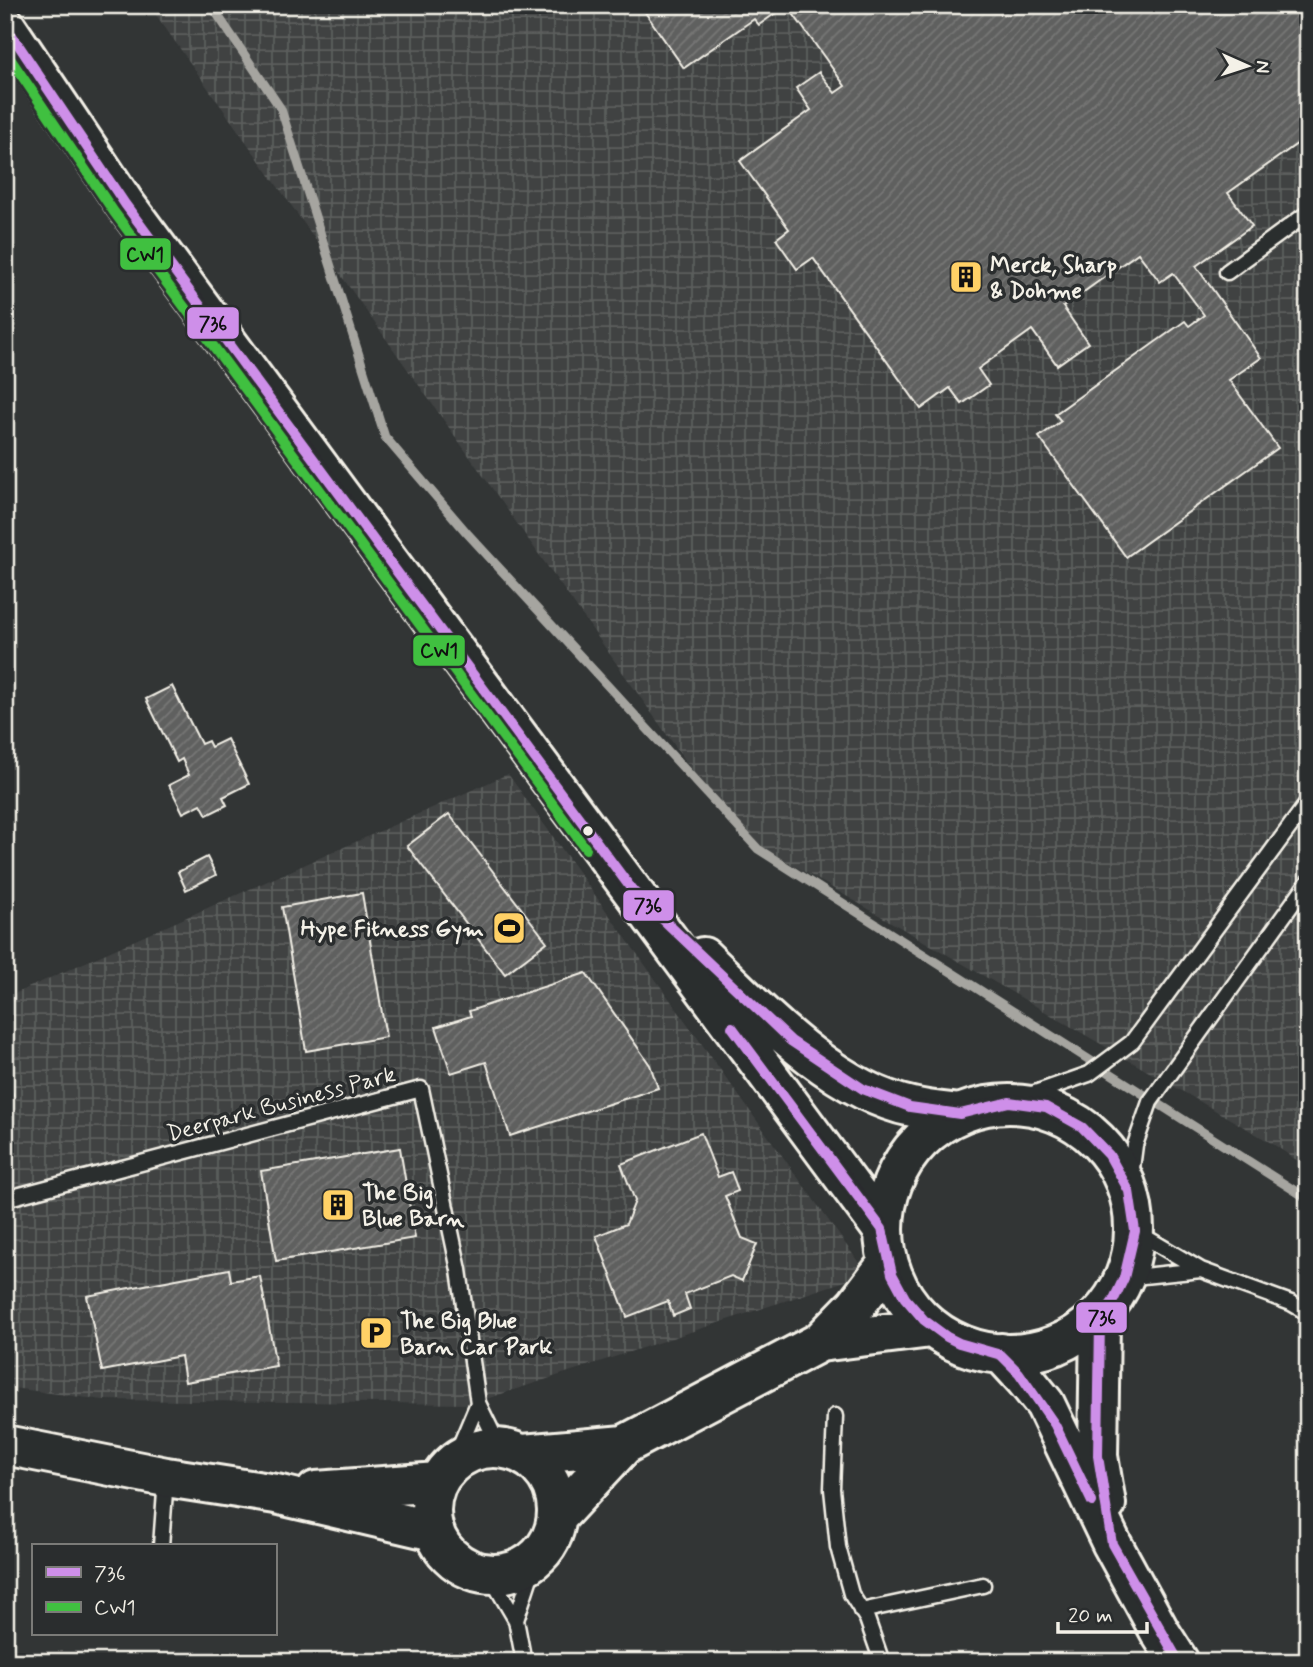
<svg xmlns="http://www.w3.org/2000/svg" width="1313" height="1667" font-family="Mynerve,sans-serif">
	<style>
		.industrial { fill: url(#industrial-grid) }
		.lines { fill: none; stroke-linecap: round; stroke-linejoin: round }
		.stream { stroke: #a6a5a0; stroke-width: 9 }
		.building { fill: url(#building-hatch); stroke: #f4f1e8; stroke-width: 2 }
		.lane-casing { stroke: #f4f1e8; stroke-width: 19 }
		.secondary-casing { stroke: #f4f1e8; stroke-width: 44 }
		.lane { stroke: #2a2d2e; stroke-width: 14 }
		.secondary { stroke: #2a2d2e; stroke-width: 38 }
		.bus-1-casing { stroke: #2a2d2e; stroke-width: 16 }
		.bus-2-casing { stroke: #2a2d2e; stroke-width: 16 }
		.bus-1 { stroke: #ce8fe9; stroke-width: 10 }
		.bus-2 { stroke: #40c040; stroke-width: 10 }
		.bus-dot { fill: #f4f1e8; stroke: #2a2d2e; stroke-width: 2.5 }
		.labels { text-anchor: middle; stroke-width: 7; stroke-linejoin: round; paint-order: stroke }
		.poi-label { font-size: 23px; font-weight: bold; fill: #f4f1e8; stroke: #2a2d2e; text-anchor: start }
		.street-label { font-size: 23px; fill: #f4f1e8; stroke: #2a2d2e }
		.line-badge { stroke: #2a2d2e; stroke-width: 2.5 }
		.pale-badge-label { font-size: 19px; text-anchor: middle; font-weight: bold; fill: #111 }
	</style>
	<defs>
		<pattern id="industrial-grid" width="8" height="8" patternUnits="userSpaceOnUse" patternTransform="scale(1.75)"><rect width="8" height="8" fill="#404242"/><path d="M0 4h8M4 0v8" fill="none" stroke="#5c5e5d"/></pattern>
		<pattern id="building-hatch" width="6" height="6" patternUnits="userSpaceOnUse" patternTransform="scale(1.75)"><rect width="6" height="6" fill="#5f605f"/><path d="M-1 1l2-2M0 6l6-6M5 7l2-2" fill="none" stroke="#777776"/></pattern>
	</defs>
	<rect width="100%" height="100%" fill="#323535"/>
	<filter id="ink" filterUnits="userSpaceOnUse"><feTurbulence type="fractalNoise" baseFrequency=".0143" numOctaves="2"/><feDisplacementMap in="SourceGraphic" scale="14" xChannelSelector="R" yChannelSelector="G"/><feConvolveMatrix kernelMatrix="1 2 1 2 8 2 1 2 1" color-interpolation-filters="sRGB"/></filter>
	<g filter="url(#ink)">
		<path class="industrial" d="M 149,5 L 1308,5 L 1308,1168 L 1273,1144 L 736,832 Z
			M 508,774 L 867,1274 L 471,1404 L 103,1400 L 5,1387 L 5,998 Z"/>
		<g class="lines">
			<path class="stream" d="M 211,5 L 281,109 L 385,437 L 467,533 L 758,849 L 1308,1199"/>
		</g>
		<path class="building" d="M 640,5 L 787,5 L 759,25 L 754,19 L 684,68 Z
			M 795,5 L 1308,5 L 1308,136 L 1228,193 L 1252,226 L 1196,266 L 1261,358 L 1229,380 L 1278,448 L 1126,557 L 1039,437 L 1061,421 L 1055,414 L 1185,321 L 1189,326 L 1204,315 L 1173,273 L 1160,282 L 1138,253 L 1063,307 L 1088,343 L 1057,365 L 1032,330 L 978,369 L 989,385 L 962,404 L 950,388 L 921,409 L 813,258 L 797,269 L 776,239 L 789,229 L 740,161 L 811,110 L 796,88 L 819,72 L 835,93 L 845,86 L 794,15 Z
			M 172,686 L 201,744 L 208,741 L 211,747 L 227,739 L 249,784 L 223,797 L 227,805 L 207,815 L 201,804 L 183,813 L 169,785 L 189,775 L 182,759 L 177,762 L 146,699 Z
			M 449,814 L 547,942 L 505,974 L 407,846 Z
			M 207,857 L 216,875 L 186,890 L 178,872 Z
			M 362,893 L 386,1037 L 306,1051 L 282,907 Z
			M 586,973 L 650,1065 L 658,1088 L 510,1136 L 486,1062 L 451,1073 L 436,1027 L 471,1016 L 469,1011 Z
			M 5,1064 L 13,1095 L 5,1097 Z
			M 701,1133 L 718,1177 L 731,1172 L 735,1182 L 738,1191 L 725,1196 L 742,1238 L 757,1244 L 742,1281 L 731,1276 L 685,1294 L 690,1309 L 673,1316 L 668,1301 L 627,1317 L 596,1236 L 626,1224 L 635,1201 L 621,1164 Z
			M 400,1148 L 415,1238 L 276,1261 L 261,1171 Z
			M 229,1269 L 231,1281 L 260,1276 L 276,1366 L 185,1382 L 181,1356 L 102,1371 L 87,1296 Z"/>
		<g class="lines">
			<defs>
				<path id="lane" d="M 1227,272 L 1308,213
					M 1009,1102 L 1089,1074 L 1132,1042 L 1308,802
					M 1129,1191 L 1135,1145 L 1150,1102 L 1308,882
					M 5,1199 L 421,1089 L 459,1270 L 478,1403 L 500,1448
					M 1135,1231 L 1201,1270 L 1291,1303 L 1308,1313
					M 1124,1278 L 1201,1270
					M 835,1416 L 832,1489 L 838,1547 L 851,1594 L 867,1619 L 882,1662
					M 453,1462 L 478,1403
					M 161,1546 L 166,1478
					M 489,1574 L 516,1620 L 524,1662
					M 861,1611 L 983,1585
					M 516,1620 L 536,1559"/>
				<path id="secondary" d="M 5,25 L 125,204 L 882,1229
					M 703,957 C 759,1011 833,1091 912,1107 C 928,1111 944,1112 960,1114
					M884 1229a125 125 0 1 1 250 0a125 125 0 1 1-250 0Z
					M 1100,1320 L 1098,1456 L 1106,1504
					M 820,1342 L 931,1328
					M 1001,1353 L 1024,1378 L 1045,1404 L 1112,1544 L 1160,1632 L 1179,1662
					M 5,1445 L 166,1477 L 276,1494 L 434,1531
					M431 1511a63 63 0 1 1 126 0a63 63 0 1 1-126 0Z
					M 523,1454 L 624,1445
					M 316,1491 L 438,1482
					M 558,1516 L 624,1445 L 820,1342 L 856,1305 L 888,1263"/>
			</defs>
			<use href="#lane" class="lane-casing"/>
			<use href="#secondary" class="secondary-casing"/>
			<use href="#lane" class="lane"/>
			<use href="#secondary" class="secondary"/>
			<defs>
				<path id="bus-1" d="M 5,25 L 125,204 L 633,891 L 791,1041 L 863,1089 L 910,1107 L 960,1114 L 1009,1102 L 1046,1107 L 1082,1127 L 1109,1155 L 1129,1191 L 1135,1231 L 1124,1278 L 1113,1301 L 1100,1320 L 1098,1456 L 1112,1544 L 1179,1662
					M 732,1027 L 882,1229 L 892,1274 L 905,1298 L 924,1320 L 947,1337 L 959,1343 L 1001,1355 L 1019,1373 L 1055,1425 L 1092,1502"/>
				<path id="bus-2" d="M 5,51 L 114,212 L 586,849"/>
			</defs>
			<use href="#bus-1" class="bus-1-casing"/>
			<use href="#bus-2" class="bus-2-casing"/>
			<use href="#bus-1" class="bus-1"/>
			<use href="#bus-2" class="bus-2"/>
		</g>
	</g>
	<defs>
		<symbol id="building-square" viewBox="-11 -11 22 22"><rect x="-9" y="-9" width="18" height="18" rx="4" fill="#ffd166" stroke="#2a2d2e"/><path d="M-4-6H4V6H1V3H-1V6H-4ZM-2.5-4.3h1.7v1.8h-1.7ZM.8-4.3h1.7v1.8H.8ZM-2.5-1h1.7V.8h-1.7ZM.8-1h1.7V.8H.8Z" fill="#111"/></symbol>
		<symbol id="stadium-square" viewBox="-11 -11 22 22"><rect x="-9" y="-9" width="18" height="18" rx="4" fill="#ffd166" stroke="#2a2d2e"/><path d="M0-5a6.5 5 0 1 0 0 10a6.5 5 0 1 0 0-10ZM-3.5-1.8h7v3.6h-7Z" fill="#111"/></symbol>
		<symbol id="parking-square" viewBox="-11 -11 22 22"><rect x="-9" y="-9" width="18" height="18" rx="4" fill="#ffd166" stroke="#2a2d2e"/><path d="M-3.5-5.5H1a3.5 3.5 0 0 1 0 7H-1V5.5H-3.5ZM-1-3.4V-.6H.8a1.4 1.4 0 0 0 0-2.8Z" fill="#111"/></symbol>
	</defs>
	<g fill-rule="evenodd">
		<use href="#building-square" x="947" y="258" width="38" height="38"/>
		<use href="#stadium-square" x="490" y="909" width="38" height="38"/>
		<use href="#building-square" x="319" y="1186" width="38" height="38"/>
		<use href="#parking-square" x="357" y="1314" width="38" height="38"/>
	</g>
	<circle class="bus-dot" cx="588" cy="831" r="6"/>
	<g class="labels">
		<g class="poi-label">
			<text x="990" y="272">Merck, Sharp<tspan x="990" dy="26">&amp; Dohme</tspan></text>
			<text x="484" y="936" text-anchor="end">Hype Fitness Gym</text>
			<text x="362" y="1200">The Big<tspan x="362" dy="26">Blue Barn</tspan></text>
			<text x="400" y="1328">The Big Blue<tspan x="400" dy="26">Barn Car Park</tspan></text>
		</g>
		<g class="street-label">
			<text transform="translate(281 1103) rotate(-15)" y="8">Deerpark Business Park</text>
		</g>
	</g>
	<g class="line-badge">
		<rect x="119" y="237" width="53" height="34" rx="7" fill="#40c040"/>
		<rect x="186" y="306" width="54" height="34" rx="7" fill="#ce8fe9"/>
		<rect x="412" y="634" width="54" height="33" rx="7" fill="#40c040"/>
		<rect x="622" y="889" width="53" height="33" rx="7" fill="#ce8fe9"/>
		<rect x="1075" y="1301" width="53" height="33" rx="7" fill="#ce8fe9"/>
	</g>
	<g class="pale-badge-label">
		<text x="145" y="261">CW1</text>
		<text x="213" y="330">736</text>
		<text x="439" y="657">CW1</text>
		<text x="648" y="912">736</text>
		<text x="1102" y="1324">736</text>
	</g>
	<rect width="1313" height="1667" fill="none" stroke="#2a2d2e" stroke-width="28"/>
	<rect x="14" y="14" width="1285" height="1639" fill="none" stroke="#f4f1e8" stroke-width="2.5" filter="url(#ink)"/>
	<rect x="32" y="1544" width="245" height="91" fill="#2a2d2e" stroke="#7b7b78" stroke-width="2"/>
	<rect x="46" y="1567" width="35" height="10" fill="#ce8fe9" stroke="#7b7b78" stroke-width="2"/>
	<text x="94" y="1580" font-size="21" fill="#f4f1e8">736</text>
	<rect x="46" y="1602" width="35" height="10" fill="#40c040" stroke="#7b7b78" stroke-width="2"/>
	<text x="94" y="1614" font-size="21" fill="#f4f1e8">CW1</text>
	<g transform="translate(1247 66) rotate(93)" stroke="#2a2d2e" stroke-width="5" paint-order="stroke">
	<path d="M0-5L12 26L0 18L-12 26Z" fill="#f4f1e8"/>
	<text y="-10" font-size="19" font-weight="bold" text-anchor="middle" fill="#f4f1e8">N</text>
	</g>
	<path d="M1058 1622v10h89v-10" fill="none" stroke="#f4f1e8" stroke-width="3.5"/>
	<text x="1068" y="1622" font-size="21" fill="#f4f1e8" stroke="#2a2d2e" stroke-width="5" paint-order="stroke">20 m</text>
</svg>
